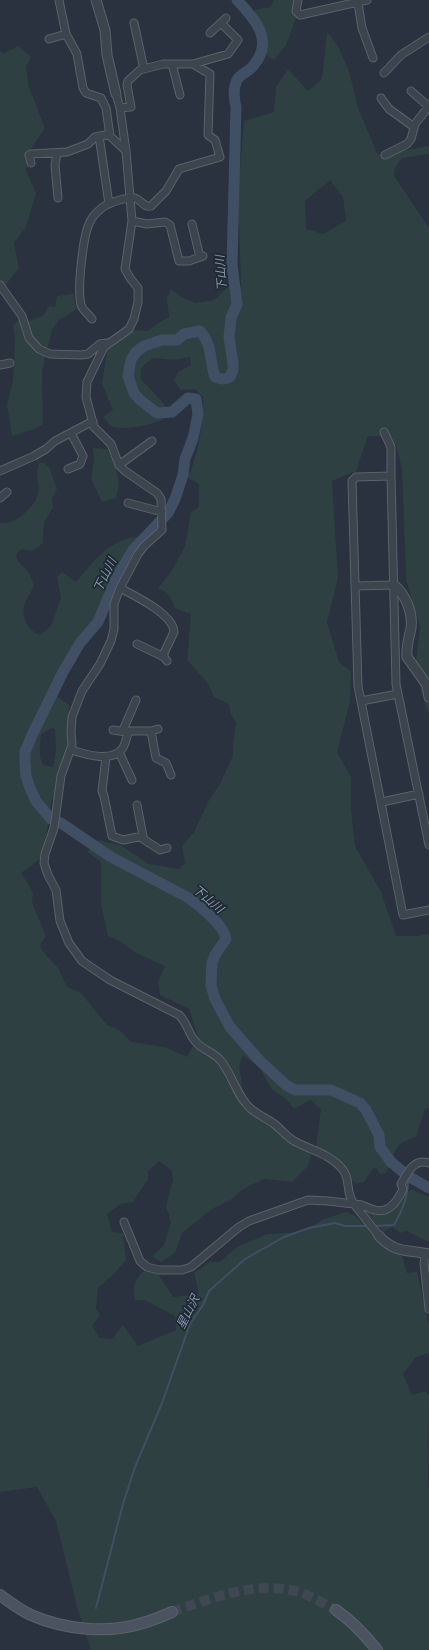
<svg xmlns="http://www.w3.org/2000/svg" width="429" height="1650" font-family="Roboto,'Noto Sans JP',sans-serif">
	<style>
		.green { fill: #2e4041; fill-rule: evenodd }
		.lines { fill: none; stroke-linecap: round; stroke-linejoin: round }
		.stream { stroke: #414f65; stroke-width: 2 }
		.river { stroke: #414f65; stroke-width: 11 }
		.secondary-tunnel { stroke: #3f4753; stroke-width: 10; stroke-dasharray: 10 5; stroke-linecap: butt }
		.minor-casing { stroke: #5a626b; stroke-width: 9 }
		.tertiary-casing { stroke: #5a626b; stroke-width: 11 }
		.secondary-casing { stroke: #5a626b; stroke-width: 12 }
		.minor { stroke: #3c444e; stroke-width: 7 }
		.tertiary { stroke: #3c444e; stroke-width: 9 }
		.secondary { stroke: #4b5360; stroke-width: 10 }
		.labels { text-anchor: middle; stroke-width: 3.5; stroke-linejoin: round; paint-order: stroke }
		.water-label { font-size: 12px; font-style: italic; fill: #8495ac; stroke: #212933 }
	</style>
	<rect width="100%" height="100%" fill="#29323e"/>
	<path class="green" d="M 274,0 L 299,0 L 300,8 L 286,45 L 274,60 C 272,59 270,58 268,56 C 262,49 254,20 255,10 L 270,7 Z
		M 327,32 L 338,46 L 349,71 L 358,108 L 378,155 L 429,146 L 429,154 L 402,158 L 395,168 L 394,176 L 429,228 L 429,716 L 415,671 L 420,626 L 406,579 L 402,468 L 396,445 L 385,436 L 368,436 L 356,471 L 332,481 L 338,578 L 327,622 L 339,662 L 351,671 L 350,702 L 337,752 L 351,777 L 351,809 L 355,846 L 381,892 L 396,936 L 418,936 L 429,934 L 429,1108 L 425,1109 L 416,1137 C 389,1145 398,1153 386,1173 L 380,1174 L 376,1168 L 373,1169 L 364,1182 L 356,1184 L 352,1180 L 336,1160 L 322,1150 L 311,1155 L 308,1166 L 292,1182 L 264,1179 L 243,1189 L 232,1199 L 212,1209 L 182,1233 L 175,1253 L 161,1262 L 152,1256 L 164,1245 L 171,1222 L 166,1206 L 173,1180 L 172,1171 L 159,1161 L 148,1171 L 148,1179 L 133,1202 L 121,1204 L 107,1214 L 112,1232 L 123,1233 L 126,1260 L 114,1274 L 98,1288 L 96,1309 L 100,1315 L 92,1326 L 100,1338 L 112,1339 L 123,1325 L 138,1346 L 176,1330 L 175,1316 L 145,1300 L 135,1300 C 131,1289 135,1279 144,1271 L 158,1274 L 173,1297 L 199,1294 L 194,1273 L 210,1262 L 220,1262 L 237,1247 L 267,1234 L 302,1232 L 322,1220 L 346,1212 L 355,1216 L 384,1245 L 401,1253 L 407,1273 L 417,1272 L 429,1325 L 429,1353 L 416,1357 L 403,1374 L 412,1395 L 426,1391 L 429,1396 L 428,1480 L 429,1490 L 429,1650 L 91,1650 L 77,1607 L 56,1521 L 37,1487 L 0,1492 L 0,523 C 14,526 35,507 38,494 C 41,482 33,476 40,463 L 45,463 L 50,469 L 57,489 L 52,499 L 53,507 L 44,523 L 43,543 L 33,551 L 22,549 L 16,554 L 18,561 L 30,574 L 34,586 C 31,592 27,598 25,603 C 20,616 28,631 40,635 L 51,626 L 61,598 L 57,577 L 62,572 L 76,582 C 93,562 111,537 139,537 L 128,551 L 114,579 L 96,619 L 69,654 L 51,692 L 69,705 L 67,735 L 68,745 L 51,804 L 47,832 L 40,859 L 21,873 L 29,885 L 33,893 L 32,903 L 46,936 L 40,946 L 46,955 L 58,968 L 67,987 L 81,993 L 107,1025 L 119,1030 L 131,1042 L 165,1047 L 187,1057 L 198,1037 L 189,1009 L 160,995 L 158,982 L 165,966 L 136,953 L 121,942 L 108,936 L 101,904 L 101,862 L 87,852 L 99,840 L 122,846 L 149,864 L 179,869 L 185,863 L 182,846 L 194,832 L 209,800 L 220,784 L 233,755 L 233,744 L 236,723 L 231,714 L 229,704 L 214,697 L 207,682 L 187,660 L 191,614 L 175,608 C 171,598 168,592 158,588 L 171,572 L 185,546 L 191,512 L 199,507 L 199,484 L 188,478 C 198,455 204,421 203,397 L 195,389 L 181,390 L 174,381 L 178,372 L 191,365 L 190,357 L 175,360 L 152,358 L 141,368 L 141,379 L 164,404 L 171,416 C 152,425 134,430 112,427 L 103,417 L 113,410 L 102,384 L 107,351 L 134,330 L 148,331 L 158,323 L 169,317 L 167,298 L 171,289 L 180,296 L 195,303 L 214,300 L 228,287 L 241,286 L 238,192 L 244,121 L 274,112 L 276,87 L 288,69 L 308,91 L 322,79 ZM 330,180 L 343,197 L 346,221 L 323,234 L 306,229 L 305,201 ZM 52,728 L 55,729 L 56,750 L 53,767 L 43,765 C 38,755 40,746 41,734 ZM 243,1055 L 259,1067 L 272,1090 L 285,1098 L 294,1109 L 310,1100 L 321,1109 L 316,1146 L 309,1150 L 287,1139 L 245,1106 L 239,1065 Z
		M 18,46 L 31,57 L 26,67 L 29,87 L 45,128 L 32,147 L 26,170 L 36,193 L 26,227 L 14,243 L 19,268 L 0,292 L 0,51 L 3,54 Z
		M 73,294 L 77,309 L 59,320 L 52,330 L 42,371 L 43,424 L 35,429 L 12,436 L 7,405 L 13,381 L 15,341 L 13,325 L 22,317 L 29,321 L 43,316 L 49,306 L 55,307 L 57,296 Z
		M 93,448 L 107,449 C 116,466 122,478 116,498 L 102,502 L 91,479 L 94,458 Z
		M 411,1189 L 429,1197 L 429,1242 L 407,1231 L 400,1233 L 392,1227 L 383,1232 L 366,1212 L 367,1210 C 370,1211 373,1214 376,1215 C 391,1218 403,1198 411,1189 Z"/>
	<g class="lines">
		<path class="stream" d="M 373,1226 L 394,1225 C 403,1210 409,1194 408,1177
			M 96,1608 L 123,1504 L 135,1467 L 162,1403 L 190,1324 L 203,1305 L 209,1291 L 245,1259 L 284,1237 L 309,1228 L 335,1223 L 345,1226 L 369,1226"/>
		<path class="river" d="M 237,0 C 255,19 275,41 253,66 C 249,72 241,73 237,80 C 233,88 234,99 236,107 L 232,265 L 237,304 L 231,318 L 229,337 L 233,363 L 233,370 L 230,377 C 224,380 221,379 215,377 C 209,360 213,345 200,331 L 184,334 L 177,340 L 162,340 L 144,346 L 136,352 L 131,360 L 128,376 L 134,393 L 140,400 L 157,413 L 172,412 L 188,398 L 196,399 L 198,414 L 193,438 L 185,459 L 183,475 L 175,499 L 168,513 L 133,550 L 117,577 L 98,622 L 80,643 L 63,672 L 33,733 L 25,752 L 25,762 L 26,776 L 30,788 L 36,801 L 51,819 L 61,823 L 111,857 L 187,897 C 199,905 224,925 226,939 L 215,955 L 212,963 L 211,985 L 215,999 L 230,1027 L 259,1060 L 286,1085 L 295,1090 L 331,1090 L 360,1103 L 366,1110 L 379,1135 L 380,1147 L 391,1162 L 408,1176 L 429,1188"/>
		<path class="secondary-tunnel" d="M 172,1612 C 212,1598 257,1580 299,1592 C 312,1596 324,1604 336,1610"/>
		<defs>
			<path id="minor" d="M 59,0 L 66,34 L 77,54 L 83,88 L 86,93 L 101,98 L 106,108 L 110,136
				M 298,0 L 296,11 L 300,15 L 367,0
				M 358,3 L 362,28 L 373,58
				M 134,23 L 144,69
				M 210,33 L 226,18
				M 49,39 L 66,34
				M 172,64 L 180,95
				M 193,64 L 228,54 L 238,40 L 221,23
				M 384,73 L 401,55 L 429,37
				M 411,91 L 428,106
				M 116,94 L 120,108 L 126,151 L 132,221 L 125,269 L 130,278 L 138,288 L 138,302 L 134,319 L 129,329 L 104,347 L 87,382 L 86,397 L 94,427 L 111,444 L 119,465 L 125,471 L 157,493 L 161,499 L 162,530 L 144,546 L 138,554 L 120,588 L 114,604 L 114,629 L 111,641 L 100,664 L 82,691 L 72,717 L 71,732 L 72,745 L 61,776 L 54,828 L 45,854 L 44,863 L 48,875 L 56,890 L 60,921 L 69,943 L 82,961 L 110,980 L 179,1015 C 187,1022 188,1033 195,1041 C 202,1050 214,1052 221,1061 C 233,1076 236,1095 250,1108 C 257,1114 265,1118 273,1123 C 280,1128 286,1136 294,1141 C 310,1150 331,1154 343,1170 C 351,1180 345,1192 354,1204 C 365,1204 366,1208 375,1210 C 389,1214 398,1200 403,1189 L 401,1184 C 408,1172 414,1158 429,1163
				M 381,98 L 389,109 L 414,127
				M 99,136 L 109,204
				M 57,153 L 55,165 L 58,198
				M 385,155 L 407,144 L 411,139 L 415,124 L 429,106
				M 31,163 L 29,155 L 31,154 L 67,152 L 88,144 L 95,137 L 106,135 L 110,136 L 126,151
				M 132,221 L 147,224 L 165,222 L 170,225 L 179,261 L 189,261 L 203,256
				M 192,224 L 200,257
				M 0,285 L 22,316 L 29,338 L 39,349 L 50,354 L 81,355 L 88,354 L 100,344 L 107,343
				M 92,319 C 89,315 84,311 82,307 C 76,295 83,237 89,224 C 92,216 100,208 108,204 C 115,201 128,197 135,198 C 142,200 143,208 151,206 L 166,191 L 179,169 L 220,157 L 215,140 L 208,135 L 210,74 L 193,64 L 163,64 L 140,70 L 128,81 L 127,85 L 131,107 L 120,108
				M 0,365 L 10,363
				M 384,432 L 391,447 L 391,476
				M 119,465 L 152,441
				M 68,469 L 80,464 L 83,456 L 71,433
				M 0,471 L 34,456 L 46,449 L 55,441 L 93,421
				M 0,498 L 7,492
				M 128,503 L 162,512
				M 356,586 L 394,585
				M 120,588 C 135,596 173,614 174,632 L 164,653 L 164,657 L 167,661
				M 137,644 L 164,657
				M 361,701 L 398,694
				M 113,730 L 126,732
				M 151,731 L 156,758 L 166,763 L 171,775
				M 127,734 L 124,728 L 136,700
				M 71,750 C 85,754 111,763 122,749 C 126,744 126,737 129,731 L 151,731 L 158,729
				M 119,752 L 132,780
				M 106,757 L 102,791 L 104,796 L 112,836 L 123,840 L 143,836 L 137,805
				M 382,802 L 419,794
				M 143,836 L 143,839 L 160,850 L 167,848
				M 429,845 L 396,684 L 391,476 L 356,477 L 352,481 L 358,686 L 403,915 L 429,910
				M 124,1222 L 140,1261 L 147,1267 L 159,1270 L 182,1270 L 191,1267 L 239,1227 L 249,1221 L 308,1200 L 328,1201 L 354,1204 L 379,1236
				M 426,1253 L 424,1263 L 429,1309"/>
			<path id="tertiary" d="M 96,0 L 105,30 L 107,55 L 116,94
				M 394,585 C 406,595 413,613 411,628 C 409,638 406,647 407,657 L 427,685 L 429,697
				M 379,1236 C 396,1254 407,1249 429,1254"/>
			<path id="secondary" d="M 0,1595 C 10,1602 20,1610 31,1615 C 65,1630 108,1634 143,1623 C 153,1620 163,1616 172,1612
				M 336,1610 C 352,1621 365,1635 377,1650"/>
		</defs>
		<use href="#minor" class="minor-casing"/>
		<use href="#tertiary" class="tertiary-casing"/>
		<use href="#secondary" class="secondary-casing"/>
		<use href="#minor" class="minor"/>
		<use href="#tertiary" class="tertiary"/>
		<use href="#secondary" class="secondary"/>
	</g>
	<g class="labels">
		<g class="water-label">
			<text transform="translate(221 273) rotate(-94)" y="4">下山川</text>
			<text transform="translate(105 575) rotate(-64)" y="4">下山川</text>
			<text transform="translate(208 899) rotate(40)" y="4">下山川</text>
			<text transform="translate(188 1312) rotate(-63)" y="4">星山沢</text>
		</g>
	</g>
</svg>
